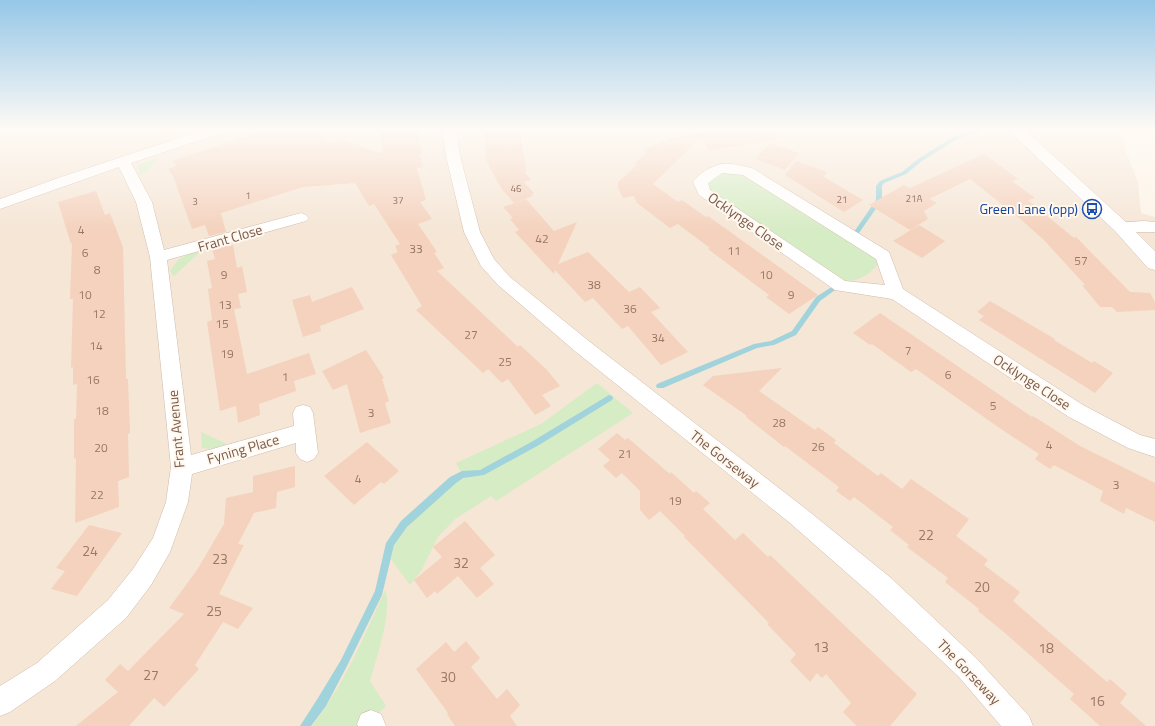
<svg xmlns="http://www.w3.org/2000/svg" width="1155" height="726" font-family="'Titillium Web',sans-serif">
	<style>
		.residential { fill: #f5e6d6 }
		.green { fill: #d6ecc5 }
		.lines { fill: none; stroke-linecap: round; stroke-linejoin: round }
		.stream { fill: #a0d3db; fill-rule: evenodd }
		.building { fill: #f4d2be }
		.street-casing { stroke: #d0bbac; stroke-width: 1 }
		.secondary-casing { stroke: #d6bdac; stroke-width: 1 }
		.street { fill: #fff; fill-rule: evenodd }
		.secondary { fill: #fff; fill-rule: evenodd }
		.labels { text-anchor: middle; stroke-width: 4; stroke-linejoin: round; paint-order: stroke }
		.far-number-label { font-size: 10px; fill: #987767 }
		.number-label { font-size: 12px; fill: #987767 }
		.transit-label { font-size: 14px; fill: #164399; stroke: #fff8ef; text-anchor: end }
		.street-label { font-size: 14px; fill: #79594a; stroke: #fff8ef }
		.near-number-label { font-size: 14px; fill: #987767 }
	</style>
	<rect width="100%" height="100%" fill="#fdf4e8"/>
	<path class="residential" d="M 0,129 L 1121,129 L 1126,151 L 1138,183 L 1141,213 L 1155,217 L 1155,726 L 0,726 Z"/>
	<path class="green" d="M 158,158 L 147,172 L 140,174 L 138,168 L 142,163 Z
		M 726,170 L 743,173 L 878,257 L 879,263 C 869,275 859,282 843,281 L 709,190 L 706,182 Z
		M 194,251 L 201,251 L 174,276 L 170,271 L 178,260 Z
		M 597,383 L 633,413 L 496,501 L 491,496 L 455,519 L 438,537 L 421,571 L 410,585 L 391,559 L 395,541 L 418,516 L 459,480 L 464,478 L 456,463 L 541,424 Z
		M 201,432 L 225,443 L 226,448 L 213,449 L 202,448 Z
		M 385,590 C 393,610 376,659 370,681 L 386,706 L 366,726 L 312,726 C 344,685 364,637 385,590 Z"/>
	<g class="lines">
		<path class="stream" d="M 980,129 L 988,129 L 957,139 L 922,161 L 906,174 L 884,183 L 882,186 L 882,200 L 859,233 L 855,233 L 854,232 L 876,200 L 876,186 L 880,181 L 902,172 L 918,159 L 953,137 Z
			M 830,288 L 832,288 L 835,290 L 820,301 L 796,335 L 774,345 L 757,348 L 663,388 L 657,388 L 656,386 L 657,384 L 754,344 L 771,341 L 792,331 L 816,297 Z
			M 609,395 L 612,396 L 613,398 L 612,400 L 539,445 L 484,475 L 463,478 L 456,483 L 407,527 L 394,545 L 382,595 L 347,666 L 326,706 L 311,726 L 300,726 L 318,698 L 341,660 L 375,591 L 386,543 L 401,521 L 450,477 L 462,471 L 480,470 L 533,441 Z"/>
	</g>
	<path class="building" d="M 267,129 L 318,129 L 330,143 L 338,138 L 383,154 L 380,132 L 399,129 L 417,129 L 422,155 L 419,155 L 423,167 L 417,168 L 426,200 L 420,202 L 432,219 L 418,224 L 437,252 L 434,253 L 444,268 L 437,271 L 518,347 L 520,345 L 547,370 L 560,386 L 542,395 L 551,406 L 535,415 L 508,379 L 502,383 L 488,369 L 483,373 L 416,310 L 422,306 L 391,255 L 398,252 L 395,246 L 400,244 L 374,204 L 369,206 L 355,183 L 303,187 L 221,213 L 226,232 L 209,236 L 205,225 L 192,229 L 173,176 L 168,169 L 176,166 L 173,161 Z
		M 484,129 L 520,129 L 526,172 L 524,172 L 531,180 L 524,182 L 534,193 L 532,194 L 533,196 L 514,203 L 501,188 L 486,160 Z
		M 722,129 L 776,129 L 777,140 L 709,150 L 701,137 L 653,184 L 678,202 L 682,200 L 706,217 L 708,216 L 818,295 L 789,314 L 766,297 L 769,295 L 708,249 L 710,248 L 678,224 L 670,228 L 637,203 L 634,196 L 623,198 L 618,188 L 618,182 L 637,165 L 634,164 L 647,153 L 643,150 L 671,138 Z
		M 770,143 L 799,153 L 785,170 L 756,159 Z
		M 984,154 L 1018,179 L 1012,181 L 1035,198 L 1028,200 L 1074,238 L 1076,237 L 1130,292 L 1150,293 L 1155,302 L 1155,310 L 1117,312 L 1112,307 L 1100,307 L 1082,285 L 1085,285 L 1044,240 L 1018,217 L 970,179 L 929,199 L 937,203 L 924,211 L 928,219 L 910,230 L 869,205 L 904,185 L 910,188 Z
		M 796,161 L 827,172 L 824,177 L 863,200 L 844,212 L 785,175 Z
		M 96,191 L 105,215 L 110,213 L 123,247 L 126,379 L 128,379 L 130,433 L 128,434 L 129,477 L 118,481 L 119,507 L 75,523 L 76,458 L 74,459 L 74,419 L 76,419 L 77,384 L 73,385 L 73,367 L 71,368 L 73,299 L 70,299 L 72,243 L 71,244 L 58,202 Z
		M 526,199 L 554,231 L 577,222 L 558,264 L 588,252 L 629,292 L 640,287 L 660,308 L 651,312 L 688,352 L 661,365 L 628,326 L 622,329 L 593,298 L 585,302 L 555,270 L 554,274 L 515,232 L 519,230 L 510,219 L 513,218 L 503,207 Z
		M 919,225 L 945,241 L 922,258 L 893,241 Z
		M 230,244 L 230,246 L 233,245 L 237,268 L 242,266 L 247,292 L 238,294 L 241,308 L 234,309 L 247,374 L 309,353 L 316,374 L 294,381 L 296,391 L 259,404 L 260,415 L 238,423 L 236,406 L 220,411 L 207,322 L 212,320 L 208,289 L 212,288 L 207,261 L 215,259 L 212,249 Z
		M 352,287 L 364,309 L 320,326 L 321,331 L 303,337 L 292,300 L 310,295 L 312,302 Z
		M 990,301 L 1055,339 L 1054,340 L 1092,363 L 1094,361 L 1113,373 L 1095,393 L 979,320 L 984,316 L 977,312 Z
		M 880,313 L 1032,417 L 1033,416 L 1080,446 L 1155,483 L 1155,522 L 1126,508 L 1124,514 L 1100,501 L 1103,491 L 1054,465 L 1050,469 L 1035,459 L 1039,454 L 1001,429 L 916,369 L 911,372 L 872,344 L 870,345 L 853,333 Z
		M 366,350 L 384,378 L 382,379 L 389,401 L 385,403 L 391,423 L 360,433 L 347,384 L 333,390 L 322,371 Z
		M 782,368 L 759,391 L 815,430 L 818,427 L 836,440 L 834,443 L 878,476 L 881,473 L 902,489 L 911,479 L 969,519 L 956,536 L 988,560 L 984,565 L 1020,592 L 1013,601 L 1107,682 L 1110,679 L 1127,694 L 1120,703 L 1146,726 L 1100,726 L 1070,699 L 1074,694 L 1005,633 L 978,611 L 979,609 L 945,582 L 948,578 L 907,547 L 909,545 L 890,530 L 893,527 L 854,497 L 850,501 L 836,491 L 839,487 L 785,446 L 784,447 L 746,417 L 747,416 L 703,385 L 713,376 Z
		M 617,433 L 625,440 L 628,438 L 670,474 L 671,472 L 694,493 L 696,491 L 710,503 L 703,509 L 735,540 L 743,533 L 768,557 L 770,555 L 917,694 L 890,726 L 857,726 L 843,712 L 851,703 L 826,674 L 822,678 L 817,673 L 810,682 L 790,661 L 796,654 L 767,624 L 769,623 L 703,556 L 684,537 L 685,536 L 660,511 L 649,520 L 640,510 L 640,491 L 622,473 L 616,478 L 603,466 L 610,460 L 598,449 Z
		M 367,442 L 399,471 L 384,484 L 381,482 L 354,505 L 324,476 Z
		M 295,466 L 295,487 L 277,492 L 276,508 L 254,513 L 238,544 L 244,545 L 219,594 L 253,608 L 238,629 L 223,622 L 195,665 L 199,669 L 164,707 L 154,698 L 129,726 L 76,726 L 118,692 L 105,680 L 120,664 L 128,671 L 184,614 L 169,608 L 197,570 L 224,524 L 226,498 L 253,492 L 253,476 Z
		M 465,521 L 495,555 L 480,568 L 494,584 L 477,598 L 458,576 L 437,594 L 435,591 L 427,598 L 414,580 L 442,557 L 433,547 Z
		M 89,525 L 122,533 L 77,596 L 51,589 L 65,571 L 56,568 Z
		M 466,641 L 480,658 L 471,667 L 497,699 L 507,689 L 520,705 L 510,716 L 517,726 L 455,726 L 447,714 L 448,713 L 416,669 L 446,642 L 454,652 Z"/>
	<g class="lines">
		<defs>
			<path id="street" d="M 206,129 L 227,129 L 225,132 L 131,163 L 152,202 L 164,250 L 301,213 L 306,215 L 309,218 L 306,221 L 167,260 L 191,455 L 294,426 L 293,413 L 296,407 L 303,405 L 310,407 L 313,413 L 318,453 L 314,459 L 307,462 L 300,459 L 296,453 L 296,443 L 192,474 L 188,502 L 170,552 L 151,585 L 126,618 L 55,681 L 10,712 L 0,716 L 0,686 L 37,663 L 108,600 L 133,569 L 153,538 L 166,502 L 171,467 L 150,257 L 136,202 L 119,167 L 0,209 L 0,199 L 64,176 Z
				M 442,129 L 456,129 L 460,156 L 480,232 L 494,259 L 510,277 L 590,342 L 806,509 L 891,578 L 977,659 L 1029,716 L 1033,726 L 1001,726 L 959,677 L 873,596 L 790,523 L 576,352 L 498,285 L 481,266 L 464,232 L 446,156 Z
				M 722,164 L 733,164 L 752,168 L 889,252 L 903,289 L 1083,405 L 1140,435 L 1155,439 L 1155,457 L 1128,448 L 1069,417 L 892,299 L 835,290 L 699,195 L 693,182 C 700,172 710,167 722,164 ZM 722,173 L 743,175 L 876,259 L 885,285 L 845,281 L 710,190 L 708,183 Z
				M 1144,221 L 1155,222 L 1155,232 L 1121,232 L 1115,231 L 1113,227 L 1115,223 Z
				M 371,710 L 381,714 L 386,726 L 358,726 L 357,724 L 361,714 Z"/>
			<path id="secondary" d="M 1007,129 L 1024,129 L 1127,223 L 1155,251 L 1155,270 L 1148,268 L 1115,231 Z"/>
		</defs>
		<use href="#street" class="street-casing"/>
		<use href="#secondary" class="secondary-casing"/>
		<use href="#street" class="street"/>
		<use href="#secondary" class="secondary"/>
	</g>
	<linearGradient id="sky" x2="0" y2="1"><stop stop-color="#96c7e8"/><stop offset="0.56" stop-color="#fefaf5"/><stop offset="1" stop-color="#fefaf5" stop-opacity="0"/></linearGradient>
	<rect width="1155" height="231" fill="url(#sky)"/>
	<defs>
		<symbol id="bus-ring" viewBox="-11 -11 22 22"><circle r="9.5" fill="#fff8ef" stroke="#1a4fb4" stroke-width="1.5"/><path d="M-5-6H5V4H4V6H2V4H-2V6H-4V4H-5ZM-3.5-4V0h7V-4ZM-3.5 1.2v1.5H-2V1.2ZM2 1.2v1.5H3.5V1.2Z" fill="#1a4fb4"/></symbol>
	</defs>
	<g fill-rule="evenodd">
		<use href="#bus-ring" x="1081" y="198" width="22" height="22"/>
	</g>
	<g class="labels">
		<g class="far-number-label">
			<text x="516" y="192">46</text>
			<text x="248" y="199">1</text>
			<text x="914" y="202">21A</text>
			<text x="842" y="203">21</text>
			<text x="398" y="204">37</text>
			<text x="195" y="205">3</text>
		</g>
		<g class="number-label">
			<text x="81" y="234">4</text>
			<text x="542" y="243">42</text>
			<text x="416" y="253">33</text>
			<text x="734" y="255">11</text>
			<text x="85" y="257">6</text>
			<text x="1081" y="265">57</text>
			<text x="97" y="274">8</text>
			<text x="224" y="279">9</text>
			<text x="766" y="279">10</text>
			<text x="594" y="289">38</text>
			<text x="85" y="299">10</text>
			<text x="791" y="299">9</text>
			<text x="225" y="309">13</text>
			<text x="630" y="313">36</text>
			<text x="99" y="318">12</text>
			<text x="222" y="328">15</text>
			<text x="471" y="339">27</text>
			<text x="658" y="342">34</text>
			<text x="96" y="350">14</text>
			<text x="908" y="355">7</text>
			<text x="227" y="358">19</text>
			<text x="505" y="366">25</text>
			<text x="948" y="379">6</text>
			<text x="285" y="381">1</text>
			<text x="93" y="384">16</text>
			<text x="993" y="410">5</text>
			<text x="102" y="415">18</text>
			<text x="371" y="417">3</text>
			<text x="779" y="427">28</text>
			<text x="1049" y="449">4</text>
			<text x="818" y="451">26</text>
			<text x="101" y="452">20</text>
			<text x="625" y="458">21</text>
			<text x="358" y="483">4</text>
			<text x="1116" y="489">3</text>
			<text x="97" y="499">22</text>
			<text x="675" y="505">19</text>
		</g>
		<g class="transit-label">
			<text x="1078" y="214">Green Lane (opp)</text>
		</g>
		<g class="street-label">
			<text transform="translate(746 221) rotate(35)" y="5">Ocklynge Close</text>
			<text transform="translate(230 238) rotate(-16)" y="5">Frant Close</text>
			<text transform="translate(1032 382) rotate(33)" y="5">Ocklynge Close</text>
			<text transform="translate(176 429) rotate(-95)" y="5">Frant Avenue</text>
			<text transform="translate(243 449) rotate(-16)" y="5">Fyning Place</text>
			<text transform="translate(725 459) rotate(38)" y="5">The Gorseway</text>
			<text transform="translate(969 672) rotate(46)" y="5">The Gorseway</text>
		</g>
		<g class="near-number-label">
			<text x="926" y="540">22</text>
			<text x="90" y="556">24</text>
			<text x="220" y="564">23</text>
			<text x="461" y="568">32</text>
			<text x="982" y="592">20</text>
			<text x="214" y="616">25</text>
			<text x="821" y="652">13</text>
			<text x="1046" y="653">18</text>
			<text x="151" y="680">27</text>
			<text x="448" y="682">30</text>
			<text x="1097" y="706">16</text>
		</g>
	</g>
</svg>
